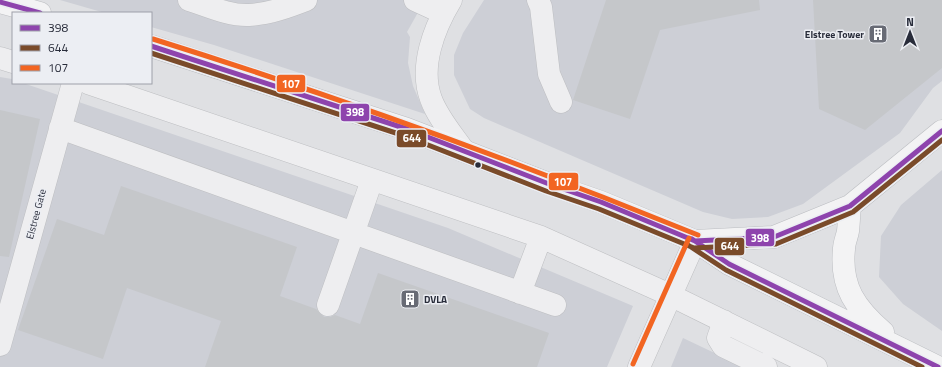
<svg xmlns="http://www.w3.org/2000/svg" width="942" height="367" font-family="'Titillium Web',sans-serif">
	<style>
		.built { fill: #cdcfd6 }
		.building { fill: #c5c7ca }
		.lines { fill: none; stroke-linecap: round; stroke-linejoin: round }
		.minor-casing { stroke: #bdbec1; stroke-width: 23 }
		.major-casing { stroke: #bbbdc1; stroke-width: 23 }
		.minor { stroke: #eeeef0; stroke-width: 22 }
		.major { stroke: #f3f3f4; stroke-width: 22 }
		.bus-1-casing { stroke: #eceef3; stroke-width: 8 }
		.bus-2-casing { stroke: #eceef3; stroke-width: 8 }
		.bus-3-casing { stroke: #eceef3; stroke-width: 8 }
		.bus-1 { stroke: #8e44ad; stroke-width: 5 }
		.bus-2 { stroke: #7a4b2a; stroke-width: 5 }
		.bus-3 { stroke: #f26522; stroke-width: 5 }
		.bus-dot { fill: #282c3a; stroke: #eceef3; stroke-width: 1.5 }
		.labels { text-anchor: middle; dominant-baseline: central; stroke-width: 3; stroke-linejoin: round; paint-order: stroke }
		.poi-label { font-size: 10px; font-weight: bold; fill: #282c3a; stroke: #eceef3; text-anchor: end }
		.street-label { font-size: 10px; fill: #282c3a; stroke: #eceef3 }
		.line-badge { stroke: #eceef3; stroke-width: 1.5 }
		.badge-label { font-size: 11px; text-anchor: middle; font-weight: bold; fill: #fff }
	</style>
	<rect width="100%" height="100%" fill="#dfe0e3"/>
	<!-- built -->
	<path class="built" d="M60,0H425L407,32L410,37L408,63L413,86L425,114L214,45L151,27V13H105Z
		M484,0H942V81L933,88L900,133L803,204L768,217L732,219L703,212L484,118L470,109L454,75V55L463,33Z
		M0,77L12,79L13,83H23L448,228L633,306L607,367H0Z
		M942,170V331L903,304L879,277L881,236L901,205Z
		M683,338L744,367H671Z"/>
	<!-- building -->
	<path class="building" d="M606,0H759L760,10L660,30L630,119L573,100Z
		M813,0H942V68L865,130L819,109Z
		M0,110L40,119L9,257L0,256Z
		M121,186L297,247L280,296L316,309L324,317H330L335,315L360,324L378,273L549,333L537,367H205L221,321L127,288L103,359L18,330L57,219L104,235Z"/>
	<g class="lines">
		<!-- minor casing -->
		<g class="minor-casing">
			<path id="minor" d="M189,0C208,6 229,16 249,15C269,14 288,7 306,0
				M415,0L443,13
				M451,0C434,28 419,67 431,99C438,118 453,135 464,151
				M538,0L541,7L549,74L561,102
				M0,58L13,62
				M88,83L541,237L670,295L816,367
				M60,128L555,305
				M520,293L541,237
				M328,305L372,180
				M724,321L718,338L723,346L766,367
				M0,345L73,83
				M639,367L695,241"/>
		</g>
		<!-- major casing -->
		<g class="major-casing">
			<path id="major" d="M0,2L40,13
				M151,46L407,129L549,184L601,202L695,241L729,264L938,367
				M850,206C849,214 849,223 848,231C847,237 844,243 844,249C840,287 856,309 883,332
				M695,241L774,237L850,206L942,131"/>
		</g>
		<!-- minor -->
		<use href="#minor" class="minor"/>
		<!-- major -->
		<use href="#major" class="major"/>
		<!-- bus-1 casing -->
		<g class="bus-1-casing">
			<path id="bus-1" d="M0,2L40,13
				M151,46L407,129L549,184L601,202L695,241L774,237L850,206L942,131
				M692,239L729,264L938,367"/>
		</g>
		<!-- bus-2 casing -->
		<g class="bus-2-casing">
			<path id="bus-2" d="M151,53L405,136L546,191L599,209L694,248L776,244L853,212L942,140
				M688,245L726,270L922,367"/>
		</g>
		<!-- bus-3 casing -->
		<g class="bus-3-casing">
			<path id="bus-3" d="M153,39C338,97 519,162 698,235
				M633,364L689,238"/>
		</g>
		<!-- bus-1 -->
		<use href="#bus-1" class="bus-1"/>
		<!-- bus-2 -->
		<use href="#bus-2" class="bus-2"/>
		<!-- bus-3 -->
		<use href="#bus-3" class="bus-3"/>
	</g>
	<!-- icons -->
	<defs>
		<g id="building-square" transform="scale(1)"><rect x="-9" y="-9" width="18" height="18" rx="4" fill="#686b75" stroke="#eceef3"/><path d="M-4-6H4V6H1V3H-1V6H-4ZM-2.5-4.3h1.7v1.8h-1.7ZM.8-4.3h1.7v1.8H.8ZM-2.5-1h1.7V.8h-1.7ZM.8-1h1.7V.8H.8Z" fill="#fff"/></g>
	</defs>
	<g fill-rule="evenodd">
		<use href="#building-square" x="878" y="34"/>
		<use href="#building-square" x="410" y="299"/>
	</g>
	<!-- markers -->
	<circle class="bus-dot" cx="478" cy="165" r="3.5"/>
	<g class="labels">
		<!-- poi labels -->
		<g class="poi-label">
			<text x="864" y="34">Elstree Tower</text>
			<text x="424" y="299" text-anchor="start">DVLA</text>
		</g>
		<!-- street labels -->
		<g class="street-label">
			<text transform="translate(36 214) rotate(-75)">Elstree Gate</text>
		</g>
	</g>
	<g class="line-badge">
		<rect x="276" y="74" width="30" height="19" rx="4" fill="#f26522"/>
		<rect x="340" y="103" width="30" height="19" rx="4" fill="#8e44ad"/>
		<rect x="396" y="129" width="31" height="19" rx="4" fill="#7a4b2a"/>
		<rect x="548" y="172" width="31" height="19" rx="4" fill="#f26522"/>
		<rect x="745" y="228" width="30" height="19" rx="4" fill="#8e44ad"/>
		<rect x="714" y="237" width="31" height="19" rx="4" fill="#7a4b2a"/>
	</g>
	<g class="badge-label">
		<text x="291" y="88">107</text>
		<text x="355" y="116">398</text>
		<text x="412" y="142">644</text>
		<text x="563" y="186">107</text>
		<text x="760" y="242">398</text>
		<text x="730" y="250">644</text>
	</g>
	<!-- legend -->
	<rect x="12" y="12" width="140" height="72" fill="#eceef3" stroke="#9ea0a9"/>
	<rect x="20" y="25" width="20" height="6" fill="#8e44ad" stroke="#9ea0a9"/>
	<text x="48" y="32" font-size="12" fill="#282c3a">398</text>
	<rect x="20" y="45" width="20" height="6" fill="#7a4b2a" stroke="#9ea0a9"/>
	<text x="48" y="52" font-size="12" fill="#282c3a">644</text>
	<rect x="20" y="65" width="20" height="6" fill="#f26522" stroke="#9ea0a9"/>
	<text x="48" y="72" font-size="12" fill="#282c3a">107</text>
	<!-- north arrow -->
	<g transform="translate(910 32)" stroke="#eceef3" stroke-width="3" paint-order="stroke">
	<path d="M0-3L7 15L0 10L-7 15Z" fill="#282c3a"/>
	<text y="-6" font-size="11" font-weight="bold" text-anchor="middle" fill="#282c3a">N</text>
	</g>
</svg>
